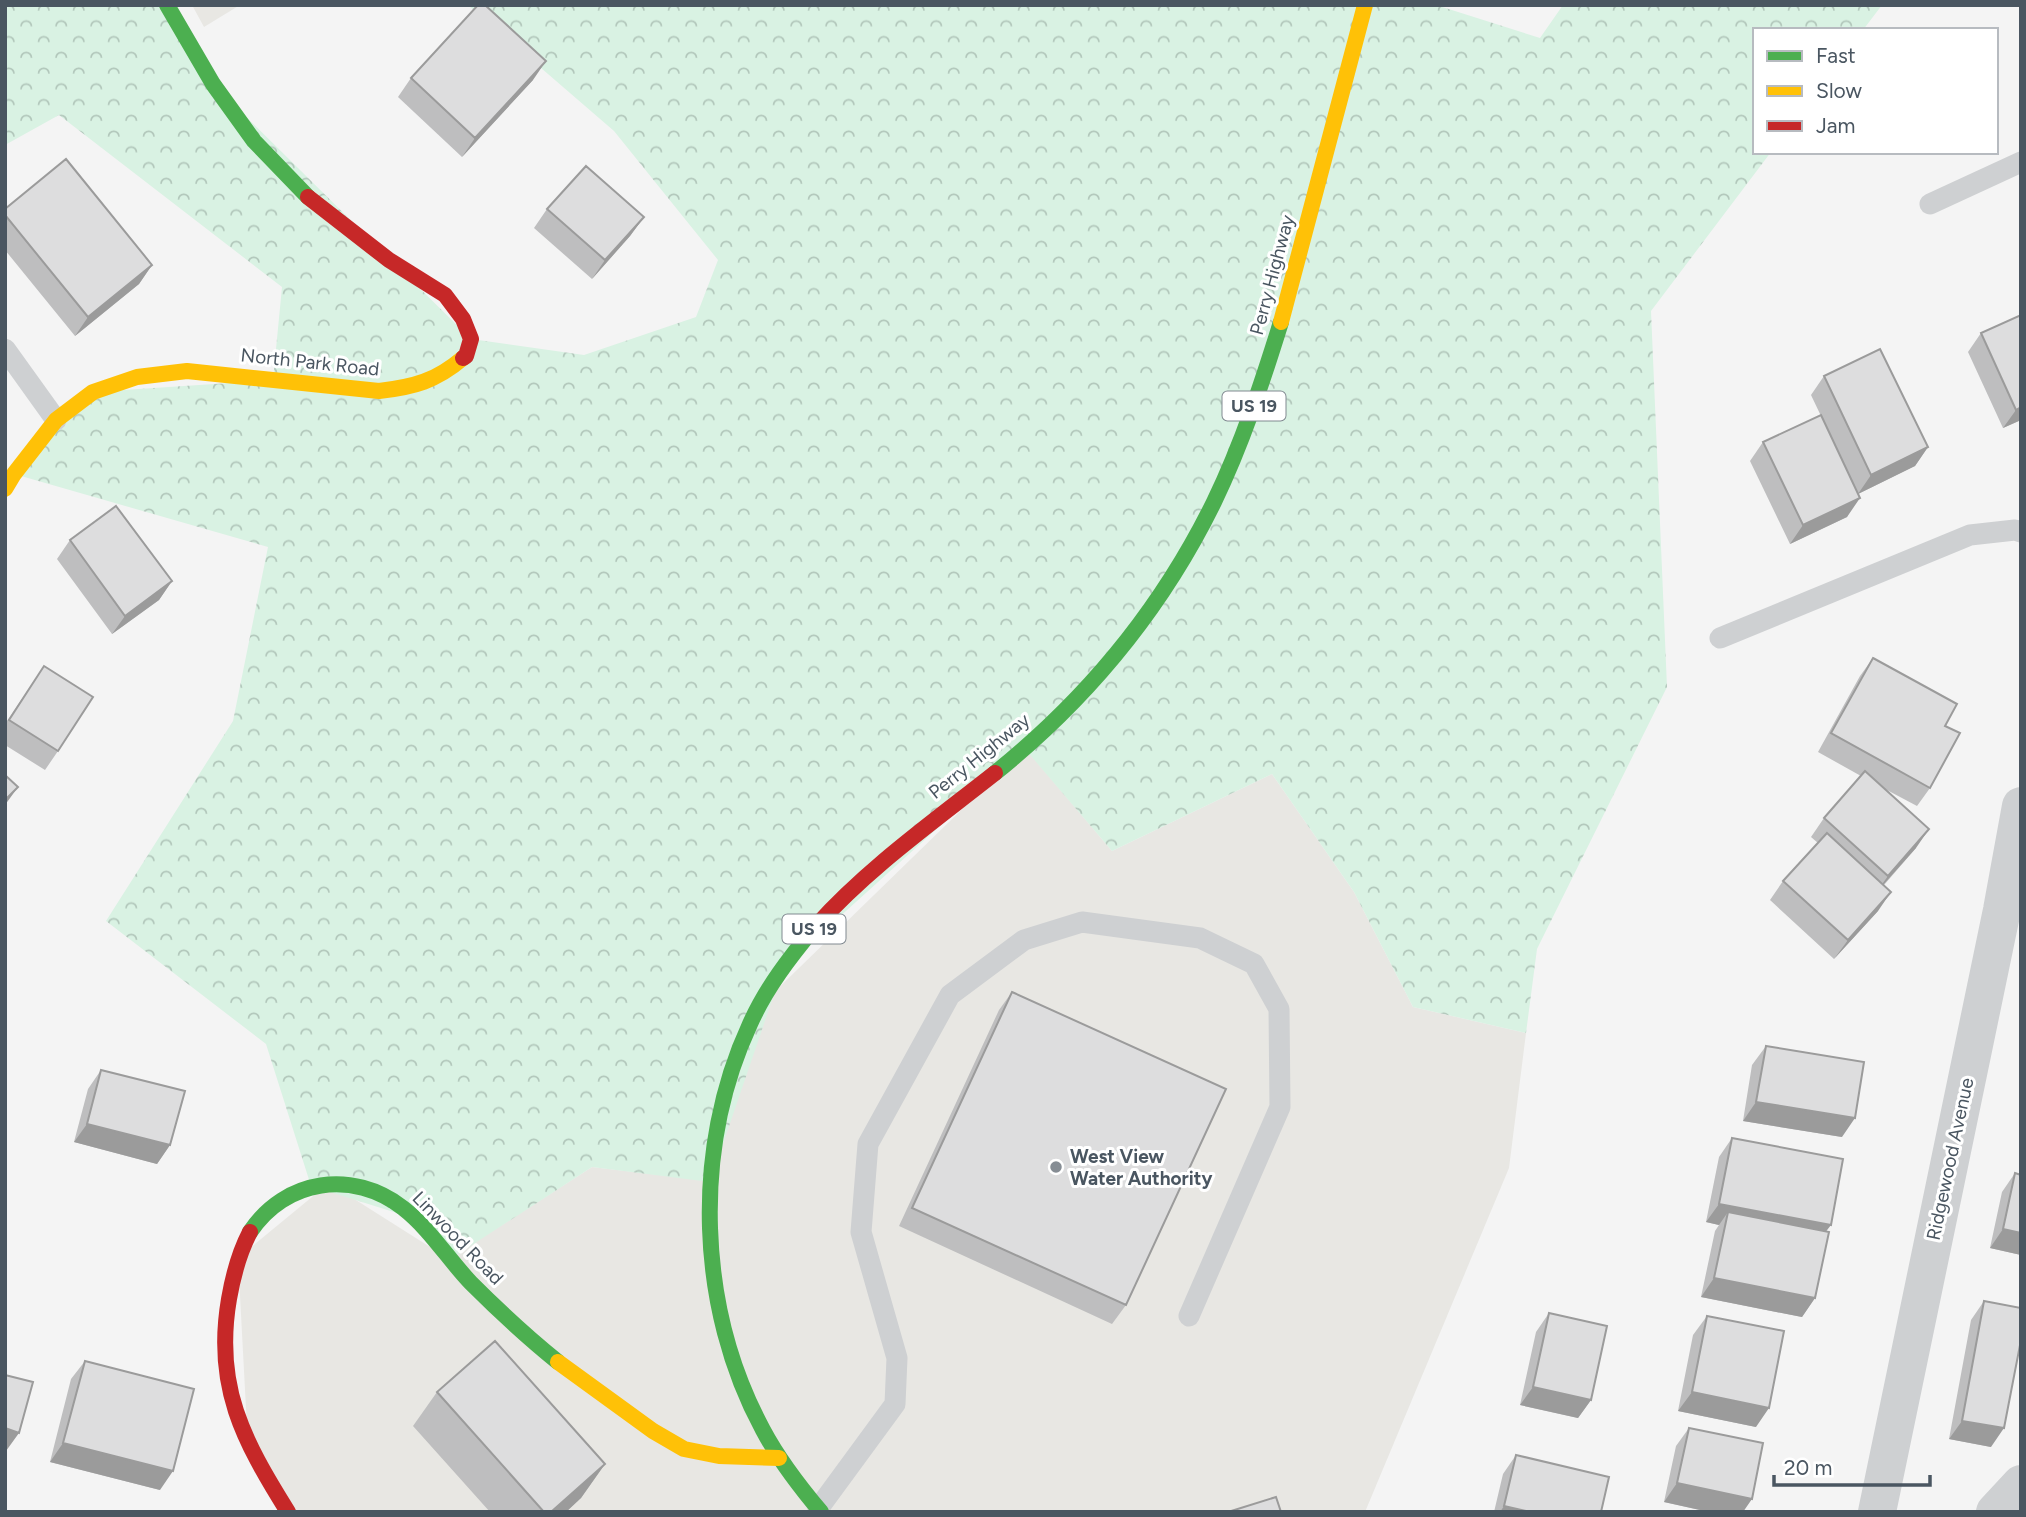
<svg xmlns="http://www.w3.org/2000/svg" width="2026" height="1517" font-family="Figtree,sans-serif">
	<style>
		.commercial { fill: #e8e7e3 }
		.forest { fill: url(#forest-crowns) }
		.lines { fill: none; stroke-linecap: round; stroke-linejoin: round }
		.lane { stroke: #ced0d2; stroke-width: 21 }
		.street { stroke: #ced0d2; stroke-width: 38 }
		.fast { stroke: #4caf50; stroke-width: 16 }
		.slow { stroke: #ffc107; stroke-width: 16 }
		.jam { stroke: #c62828; stroke-width: 16 }
		.wall { fill: #bebebf }
		.shaded-wall { fill: #9b9b9b }
		.building { fill: #ddddde; stroke: #9b9b9b; stroke-width: 2 }
		.poi-dot { fill: #868d94; stroke: #fff; stroke-width: 2.5 }
		.labels { text-anchor: middle; dominant-baseline: central; stroke-width: 6; stroke-linejoin: round; paint-order: stroke }
		.shield { fill: #fff; stroke: #808990; stroke-width: 2 }
		.shield-label { font-size: 18px; font-weight: bold; fill: #4a5661 }
		.street-label { font-size: 19px; fill: #4a5661; stroke: #fff }
		.poi-label { font-size: 19px; font-weight: bold; fill: #4a5661; stroke: #fff; text-anchor: start }
	</style>
	<defs>
		<pattern id="forest-crowns" width="20" height="18" patternUnits="userSpaceOnUse" patternTransform="scale(1.75)"><rect width="20" height="18" fill="#d9f2e3"/><path d="M2 6a3 3 0 1 1 6 0M12 15a3 3 0 1 1 6 0" fill="none" stroke="#b2c7bb"/></pattern>
	</defs>
	<rect width="100%" height="100%" fill="#f4f4f4"/>
	<!-- commercial -->
	<path class="commercial" d="M192,5H240L204,27Z
		M1025,748L1112,851L1272,774L1354,892L1413,1007L1526,1033L1509,1168L1365,1512H288L248,1446L238,1258L329,1183L449,1259L592,1167L710,1181L759,1007Z"/>
	<!-- forest -->
	<path class="forest" d="M5,5H167L213,84L471,339L584,355L696,317L718,260L614,131L468,5H1436L1540,38L1563,5H1882L1863,30H1755V152H1771L1651,311L1667,687L1537,949L1526,1033L1413,1007L1354,892L1272,774L1112,851L1025,749L783,968L710,1182L592,1167L449,1260L416,1219L311,1186L266,1044L106,921L233,721L268,547L14,474L93,392L273,380L282,287L59,115L5,145Z"/>
	<g class="lines">
		<!-- lane -->
		<path class="lane" d="M1930,204L2021,162
			M5,349L56,420
			M1720,638L1970,535L2015,530L2021,532
			M818,1509L895,1404L897,1358L861,1232L868,1144L950,995L1024,940L1082,922L1200,938L1254,964L1279,1009L1280,1107L1189,1316"/>
		<!-- street -->
		<path class="street" d="M1877,1512L2002,910L2021,806
			M1995,1512L2021,1484"/>
		<!-- fast -->
		<path class="fast" d="M167,5L213,84L254,141L308,197
			M995,773C1087,699 1162,608 1214,502C1242,444 1262,383 1281,322
			M815,927C790,957 766,988 750,1024C692,1149 697,1308 763,1430C779,1460 799,1486 821,1512
			M250,1232C285,1179 353,1169 403,1208C430,1229 448,1259 471,1283C499,1311 527,1337 558,1362"/>
		<!-- slow -->
		<path class="slow" d="M1281,322L1365,5
			M5,489L14,474L56,420L93,392L137,377L187,371L379,391C414,387 436,381 463,358
			M558,1362L653,1431L684,1449L719,1456L779,1458"/>
		<!-- jam -->
		<path class="jam" d="M308,197L389,260L445,295L463,319L471,339L466,356L463,358
			M815,927C868,868 933,822 995,773
			M250,1232C239,1253 233,1276 229,1299C214,1386 243,1440 288,1512"/>
	</g>
	<!-- wall -->
	<path class="wall" d="M411,78L533,80L462,157L398,97Z
		M5,209L152,265L139,284L75,336L5,250Z
		M547,209L644,217L630,236L592,279L534,228Z
		M2021,315V420L2003,428L1968,352L1981,333Z
		M1824,376L1928,447L1915,466L1858,494L1847,517L1790,544L1750,461L1763,442L1821,416L1811,395Z
		M70,540L172,581L159,600L112,634L57,559Z
		M1873,658L1945,726L1930,788L1917,806L1885,789L1916,848L1884,885L1878,911L1834,959L1770,900L1783,881L1818,843L1811,837L1824,818L1861,776L1818,752L1860,676Z
		M44,666L58,751L45,770L5,745V724Z
		M1012,992L1126,1305L1112,1324L899,1226L999,1010Z
		M1766,1046L1842,1137L1743,1121L1752,1065Z
		M101,1070L170,1145L157,1164L74,1142L88,1089Z
		M1732,1138L1826,1232L1815,1298L1802,1317L1701,1297L1715,1231L1719,1225L1706,1222L1719,1157Z
		M2015,1173L2021,1175V1255L1990,1248L2002,1192Z
		M1984,1301L1991,1447L1949,1439L1971,1320Z
		M1549,1313L1591,1400L1578,1418L1520,1405L1536,1332Z
		M1707,1316L1756,1427L1678,1411L1693,1335Z
		M85,1361L160,1490L50,1462L71,1379Z
		M437,1392L605,1464L581,1498L566,1512H490L413,1426Z
		M1689,1428L1743,1512H1709L1664,1502L1676,1446Z
		M1516,1455L1601,1512H1494L1503,1474Z"/>
	<!-- shaded-wall -->
	<path class="shaded-wall" d="M546,61L533,80L462,157L475,138Z
		M644,217L630,236L592,279L605,260Z
		M152,265L139,284L75,336L88,317Z
		M2021,407V420L2003,428L2016,410Z
		M1928,447L1915,466L1858,494L1871,475Z
		M1860,498L1847,517L1790,544L1803,525Z
		M172,581L159,600L112,634L125,616Z
		M18,787L5,805V800Z
		M1929,829L1916,848L1875,894L1888,876Z
		M1891,892L1878,911L1834,959L1848,940Z
		M1756,1102L1855,1118L1842,1137L1743,1121Z
		M87,1124L170,1145L157,1164L74,1142Z
		M1719,1204L1831,1225L1817,1243L1728,1212L1719,1225L1706,1222Z
		M2003,1229L2021,1233V1255L1990,1248Z
		M1714,1278L1815,1298L1802,1317L1701,1297Z
		M1533,1387L1591,1400L1578,1418L1520,1405Z
		M1692,1392L1769,1408L1756,1427L1678,1411Z
		M1962,1421L2004,1428L1991,1447L1949,1439Z
		M5,1428L19,1433L6,1451H5Z
		M63,1443L173,1471L160,1490L50,1462Z
		M605,1464L581,1498L566,1512H551Z
		M1677,1483L1752,1499L1743,1512H1709L1664,1502Z
		M1504,1506L1530,1512H1500Z"/>
	<!-- building -->
	<path class="building" d="M478,5H485L546,61L475,138L411,78Z
		M66,159L152,265L88,317L5,215V209Z
		M586,166L644,217L605,260L547,209Z
		M2021,315V407L2016,410L1981,333Z
		M1880,349L1928,447L1871,475L1824,376Z
		M1821,415L1860,498L1803,525L1763,442Z
		M116,506L172,581L125,616L70,540Z
		M1873,658L1957,704L1945,726L1960,733L1930,788L1831,733Z
		M44,666L93,697L58,751L9,720Z
		M1865,771L1929,829L1888,876L1824,818Z
		M5,775L18,787L5,800Z
		M1827,833L1891,892L1848,940L1783,881Z
		M1012,992L1226,1089L1126,1305L912,1208Z
		M1766,1046L1864,1062L1855,1118L1756,1102Z
		M101,1070L185,1091L170,1145L87,1124Z
		M1732,1138L1843,1159L1831,1225L1719,1204Z
		M2015,1173L2021,1175V1233L2003,1229Z
		M1728,1212L1829,1232L1815,1298L1714,1278Z
		M1984,1301L2021,1308V1340L2004,1428L1962,1421Z
		M1549,1313L1607,1326L1591,1400L1533,1387Z
		M1707,1316L1784,1331L1769,1408L1692,1392Z
		M495,1341L605,1464L551,1512H544L437,1392Z
		M85,1361L194,1389L173,1471L63,1443Z
		M5,1375L33,1382L19,1433L5,1428Z
		M1689,1428L1763,1443L1752,1499L1677,1483Z
		M1516,1455L1609,1477L1601,1512H1530L1504,1506Z
		M1276,1497L1281,1512H1228Z"/>
	<!-- markers -->
	<circle class="poi-dot" cx="1056" cy="1167" r="7"/>
	<g class="labels">
		<!-- shield labels -->
		<g class="shield">
			<rect x="1222.5" y="391.5" width="63" height="29" rx="5"/>
			<rect x="782.5" y="914.5" width="63" height="29" rx="5"/>
		</g>
		<g class="shield-label">
			<text x="1254" y="406">US 19</text>
			<text x="814" y="929">US 19</text>
		</g>
		<!-- street labels -->
		<g class="street-label">
			<text transform="translate(1272 275) rotate(-75)">Perry Highway</text>
			<text transform="translate(310 362) rotate(6)">North Park Road</text>
			<text transform="translate(979 756) rotate(-39)">Perry Highway</text>
			<text transform="translate(1950 1159) rotate(-78)">Ridgewood Avenue</text>
			<text transform="translate(458 1238) rotate(46)">Linwood Road</text>
		</g>
		<!-- poi labels -->
		<g class="poi-label">
			<text x="1070" y="1156">West View<tspan x="1070" dy="22">Water Authority</tspan></text>
		</g>
	</g>
	<!-- border -->
	<rect width="2026" height="1517" fill="none" stroke="#4a5661" stroke-width="14"/>
	<!-- legend -->
	<rect x="1753" y="28" width="245" height="126" fill="#ffffff" stroke="#b7bbc0" stroke-width="2"/>
	<rect x="1767" y="51" width="35" height="10" fill="#4caf50" stroke="#b7bbc0" stroke-width="2"/>
	<text x="1816" y="63" font-size="21" fill="#4a5661">Fast</text>
	<rect x="1767" y="86" width="35" height="10" fill="#ffc107" stroke="#b7bbc0" stroke-width="2"/>
	<text x="1816" y="98" font-size="21" fill="#4a5661">Slow</text>
	<rect x="1767" y="121" width="35" height="10" fill="#c62828" stroke="#b7bbc0" stroke-width="2"/>
	<text x="1816" y="133" font-size="21" fill="#4a5661">Jam</text>
	<!-- scale -->
	<path d="M1774 1475v10h156v-10" fill="none" stroke="#4a5661" stroke-width="3.5"/>
	<text x="1784" y="1475" font-size="21" fill="#4a5661" stroke="#ffffff" stroke-width="5" paint-order="stroke">20 m</text>
</svg>
